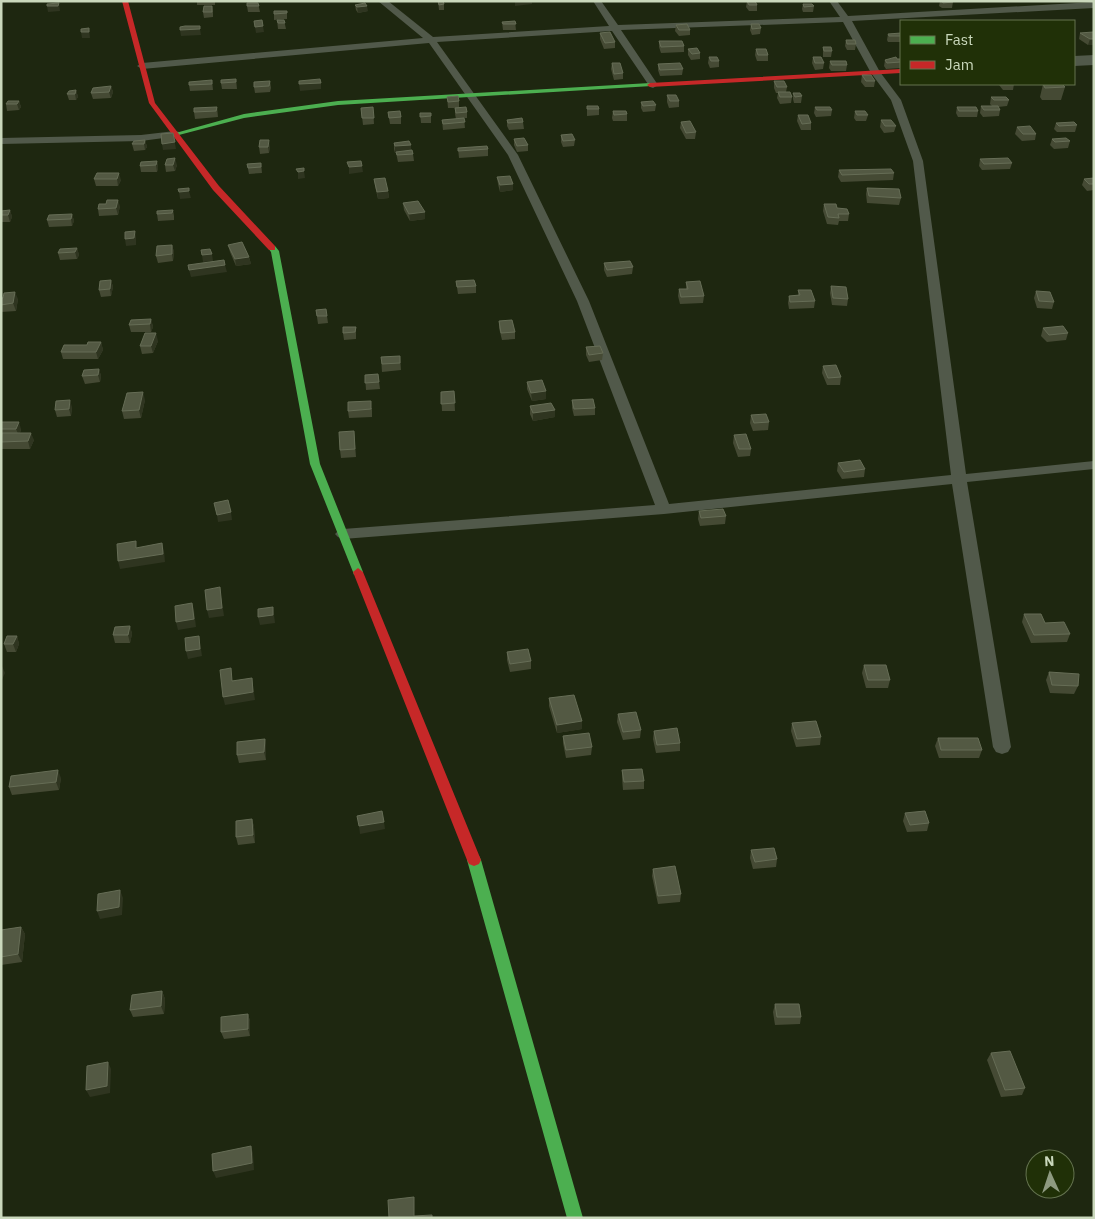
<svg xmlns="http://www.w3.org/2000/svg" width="1095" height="1219" font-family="'IBM Plex Sans',sans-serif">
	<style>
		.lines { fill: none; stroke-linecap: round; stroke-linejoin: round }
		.lane { fill: #51594a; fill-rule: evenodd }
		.street { fill: #51594a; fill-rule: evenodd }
		.fast { fill: #4caf50; fill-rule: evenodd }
		.jam { fill: #c62828; fill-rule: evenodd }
		.wall { fill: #454a34 }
		.shaded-wall { fill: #2f3520 }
		.building { fill: #535943; stroke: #666d56 }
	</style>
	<rect width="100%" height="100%" fill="#1e2710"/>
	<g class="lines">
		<!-- lane -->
		<path class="lane" d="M378,1H388L433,37L609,26L593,1H601L618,25L840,17L829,1H837L848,16L1094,2V8L852,21L880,72L901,100L923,161L966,474L1094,461V469L967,482L1011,747L1008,752L1002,754L996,752L993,747L952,484L664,514L343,539L338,537L335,534L338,531L343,529L655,505L577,301L508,155L429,43L142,69L137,66L142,63L423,38ZM843,22L871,73L891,100L913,161L951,475L669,504L589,301L518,155L437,42L612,31L650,87L653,88L658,85L621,30Z
			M175,131L179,132V136L141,141L1,144V138L141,135Z"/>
		<!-- street -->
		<path class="street" d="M1094,55V65L1074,66V56Z"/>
		<!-- fast -->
		<path class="fast" d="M650,83L653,85L652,86L338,105L244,118L175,136L172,134L244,114L338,101Z
			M269,246H275L279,251L320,464L363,572L362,575H354L353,572L310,464L271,252L268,248Z
			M474,854L479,856L481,860L583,1218H567L467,860L469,856Z"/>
		<!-- jam -->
		<path class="jam" d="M122,1H128L155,103L219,186L275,246V250H269L213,190L149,103Z
			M901,69V73L650,87L647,85L650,83Z
			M358,568L363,572L481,860L479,864L474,866L469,864L467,860L353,572Z"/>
	</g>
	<!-- wall -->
	<path class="wall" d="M197,1H215V5H197Z
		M438,1L444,4V10H439Z
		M747,1L757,5V11H749L746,7Z
		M940,1H952L953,2L952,8H942L939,6Z
		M258,3L260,12H248L247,6Z
		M803,4L814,6L813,12H803L802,9Z
		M355,5L368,11L358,13L356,10Z
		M212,6L213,12V17L204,18L203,12Z
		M274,11H287V19L274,20Z
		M277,20H284L286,29H278Z
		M515,21L516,30H503L502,22Z
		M751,24L761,28L760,34L752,35L750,30Z
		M676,25L690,30V35L679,36L675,31Z
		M1094,32V45H1088L1079,39L1080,33Z
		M600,33L615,42V48L604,49L600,39Z
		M901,33V42H888L887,40L888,34Z
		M846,40L856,44L855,50H847L845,46Z
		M659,41L684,46V52L661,53L659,47Z
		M823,47L832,51L831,57H823Z
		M688,49L700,53V59L691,60L688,55Z
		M756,49L768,55V61H757L755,55Z
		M709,57L719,61V67L710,68L708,63Z
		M813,57L824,63L823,69L815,70L812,63Z
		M897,59H901V68L886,69L884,66L885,60Z
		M830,61L847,65L846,71H831L829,68Z
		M612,63L623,73V79L614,80L611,69Z
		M658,64L683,69L682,75L660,76L658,70Z
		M862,75L875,81L874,87H865L861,82Z
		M236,79L237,89H222L221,83Z
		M212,80L213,90L190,91L189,85Z
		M270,81L271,88L270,92L255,93L254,87Z
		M774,81L787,87L786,92L792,97L791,103L780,104L777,98L778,93H776L774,88Z
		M1000,84H1014L1013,90H1003L999,85Z
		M1043,84L1065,87L1061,100H1042L1040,97Z
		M111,86L113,92L111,98L93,99L91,93Z
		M76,90L78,97L76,100H69L67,94Z
		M793,93L802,96L801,103H794L793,99Z
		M667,95L679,101V107L669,108L667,102Z
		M447,97L459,101V108H448Z
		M991,97L1009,100L1007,106L998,107L1000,110L999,116L983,117L980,113L981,106H992L990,104Z
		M19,101L21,107L19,110L7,111L6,104Z
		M641,102L656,105L655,111L643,112L641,108Z
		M587,106L599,109V115L587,116Z
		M217,107L218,117L195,119L194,112Z
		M373,107L374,124L363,125L361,108Z
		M815,107L832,110L831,116L816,117L814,113Z
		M957,107L978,111L977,117H958L956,113Z
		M455,108L467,112V118H464L465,128L443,130L442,120L456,119L455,114Z
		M613,111L627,114V121H613L612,118Z
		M855,111L868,115L866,121H856L854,118Z
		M388,112L401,117V124H390Z
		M420,113H431V123H421Z
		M798,115L811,123V130H801L797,121Z
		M507,120L523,122L524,129L509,130L507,126Z
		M881,120L896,126L894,132L884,133L880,127Z
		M681,122L696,132L695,139H686L680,128Z
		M1056,123L1077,125L1075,132H1057L1054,129Z
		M1017,127L1036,134L1035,140L1022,141L1015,134Z
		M561,135L575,140L574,146L563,147L561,142Z
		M514,139L528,145V151L517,152L514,145Z
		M1052,139L1070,141L1068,148L1054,149L1050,145Z
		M145,140L147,147L145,150L134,151L132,144Z
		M394,143L411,145V151L413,154L414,161L398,162L396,153H395L394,149Z
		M270,146L269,153L260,154L259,147Z
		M458,148L488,149V156L459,158Z
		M980,159L1012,163L1010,169L982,170L979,166Z
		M157,161L158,168L157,172H141L140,166Z
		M261,163L262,173L249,174L247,164Z
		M165,165H177L175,171L166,172Z
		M839,170L894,173L893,180L841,182L838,177Z
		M97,173L121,180L118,186H96L94,179Z
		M497,177L513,190L500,192L498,184Z
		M1094,178V190L1087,191L1082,185L1084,179Z
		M374,179L388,191L389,198L378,199L375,186Z
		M867,188L901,198L899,205L867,203L866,194Z
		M403,203L425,219L410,221L404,210Z
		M824,204L837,208L849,214L848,221H839L838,225L827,224L823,211Z
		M120,206L118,215L99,216L98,209Z
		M10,210L12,217L10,222H1V211Z
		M173,210L174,216V220L158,221L157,214Z
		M72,214L74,221L72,226L49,227L47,220Z
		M172,245L174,252L173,261L158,263L156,256Z
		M228,245L249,257L251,264L236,266L230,252Z
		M77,248L79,255L77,259L60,260L58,253Z
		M604,263L633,267L632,274L607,277L604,270Z
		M111,280L113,287L111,296L101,297L99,290Z
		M456,281L476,286V293L458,294Z
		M686,282L704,296L703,303L680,304L678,296L679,289H686Z
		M831,286L848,299L847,306L832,305L830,293Z
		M798,290L815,301L814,308L789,309L788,303L789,296L798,295Z
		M1036,291L1054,302L1052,309L1037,308L1034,298Z
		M1,298L18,299L16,311L1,312Z
		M326,309L328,323L318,324L316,310Z
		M151,319L153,327L151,332H131L129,325Z
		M499,321L515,332V339L502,340L499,328Z
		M356,327V339L344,340L343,333Z
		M1043,328L1068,333L1066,340L1047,342L1041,336Z
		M158,341L153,353L142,354L140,346Z
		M101,342L103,350L98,359H63L61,352Z
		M586,347L603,353L602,360L589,362L586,355Z
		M400,356L401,370L382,372L381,357Z
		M823,366L841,377L840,385H827L822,373Z
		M99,369L101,376L100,382L85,384L82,376Z
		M378,374L380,389L366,390L365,375Z
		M527,382L546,399L532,401L527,389Z
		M454,391L455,411H442L441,392Z
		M145,400L141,418L124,419L122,411Z
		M572,400L595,408V415L574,416L572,408Z
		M530,406L555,410V417L533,421L530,414Z
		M72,407L71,416L57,417L55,410Z
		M372,408V417L349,418L348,411Z
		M751,415L769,422L768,430L753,431L750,423Z
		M1,422L21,429L20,433L34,440L30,449H1Z
		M354,431L356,457L341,458L340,450Z
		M734,435L751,449L750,456L738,457L733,443Z
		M838,463L865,469L864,477L842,479L837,471Z
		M699,511L726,516L725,524L700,526L698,519Z
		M1024,614L1070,634L1067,642L1031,643L1022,622Z
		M130,626L132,634L130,643H115L113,635Z
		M17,636L19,644L16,652H7L4,644Z
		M507,652L531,661V669L510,672L507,660Z
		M864,665L890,680L888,688H866L862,673Z
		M1049,672L1078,686L1074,694L1050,693L1046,680Z
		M549,698L582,729L557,733L549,706Z
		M618,714L641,730L640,738L623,740L617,722Z
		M792,723L821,737L820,745L796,747L791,731Z
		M654,731L680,743V751L656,753L653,739Z
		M563,736L592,747L591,755L566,758L563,743Z
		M938,738L982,750L979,758H939L935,746Z
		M265,739L266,747V760L239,763L237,755Z
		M622,770L644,781V789L623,790L622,778Z
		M61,778L59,790L12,795L9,787Z
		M905,813L929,823L927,831L907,832L903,821Z
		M252,819L254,827L255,843L238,845L236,837Z
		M751,850L777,859L776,867L753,869L750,858Z
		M653,869L681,894L680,902L658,904L652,876Z
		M21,927L25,934L22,962L1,965V930Z
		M162,991L165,999L164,1014L133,1017L130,1010Z
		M775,1004L801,1017L800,1024L775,1025L773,1012Z
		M248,1014L250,1021V1036L224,1039L221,1032Z
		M991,1053L1025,1088L1022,1095L1001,1097L987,1060Z"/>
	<!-- shaded-wall -->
	<path class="shaded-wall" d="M515,1H532V4L515,6Z
		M59,3L60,11L48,12L47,6Z
		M367,6L368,11L358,13L357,7Z
		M263,26L264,32L256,33L255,27Z
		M89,28L90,38H82L81,32Z
		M200,29L201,35L181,36L180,30Z
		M1090,39H1094V45H1088Z
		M321,83V89L300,91L299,84Z
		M111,86L113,92L111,98L109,92Z
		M76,90L78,97L76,100L75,94Z
		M19,101L21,107L19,110L17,104Z
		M173,133L176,149L163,150L162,144Z
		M145,140L147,147L145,150L144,144Z
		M269,140L270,146L269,153L268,147Z
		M411,145V151L395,153V146Z
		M175,158L177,165L175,171L173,165Z
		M157,161L158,168L157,172L156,165Z
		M362,166L363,172L349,174V167Z
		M304,171L305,178L298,179V172Z
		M119,173L121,180L118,186L117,179Z
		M513,184V190L500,192V185Z
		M189,191L191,198L180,199L179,192Z
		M388,191L389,198L378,199L377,192Z
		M118,200L120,206L118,215L116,208Z
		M10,210L12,217L10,222L8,215Z
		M425,212V219L410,221L409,214Z
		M72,214L74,221L72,226L71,219Z
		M135,231L136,237V245L126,246L125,239Z
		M172,245L174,252L173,261L172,254Z
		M77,248L79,255L77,259L75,252Z
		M212,254L213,261L203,262L202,255Z
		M249,257L251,264L236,266L235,259Z
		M225,265L227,272L191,277L189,270Z
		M111,280L113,287L111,296L110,289Z
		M15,292L18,299L16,311L13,303Z
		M151,319L153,327L151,332L150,324Z
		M156,333L158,341L153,353L151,346Z
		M101,342L103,350L98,359L96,352Z
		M99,369L101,376L100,382L98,375Z
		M546,391V399L532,401L531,393Z
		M143,392L145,400L141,418L139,410Z
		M70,400L72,407L71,416L69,409Z
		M555,410V417L533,421V413Z
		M19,422L21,429L19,436L16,429Z
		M31,433L34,440L30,449L28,441Z
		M231,512L232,520L218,522L217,515Z
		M162,543L164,551L165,562L120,569L118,561Z
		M220,587L221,595L224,616L209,618L207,610Z
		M192,603L194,610L196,627L178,630L176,622Z
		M273,607L275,623L260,625L258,617Z
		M130,626L132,634L130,643L128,635Z
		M17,636L19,644L16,652L13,644Z
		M199,636L202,656L188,659L186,651Z
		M1,666H2L5,673L1,682Z
		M252,678L255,700L225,705L223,697Z
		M582,721V729L557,733V725Z
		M265,739L266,747V760L264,752Z
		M58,770L61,778L59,790L56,782Z
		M252,819L254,827L255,843L253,835Z
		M384,822L385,829L360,834L359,826Z
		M120,890L123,898L122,915L100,919L97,911Z
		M21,927L25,934L22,962L18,954Z
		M162,991L165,999L164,1014L161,1006Z
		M248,1014L250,1021V1036L248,1029Z
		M108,1062L111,1069L110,1093L90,1097L86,1090Z
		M251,1146L253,1153L254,1170L216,1178L213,1171Z"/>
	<!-- building -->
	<path class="building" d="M438,1H443L444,4L439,5Z
		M747,1H755L757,5H749Z
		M942,1H952L953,2L943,3Z
		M59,3L58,6H47V4Z
		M247,3H258L259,6H247Z
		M365,3L367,6L357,7L355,5Z
		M803,4H812L814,6L804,7Z
		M204,6H212V12H203Z
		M274,11H287V13L274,14Z
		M262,20L263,26L255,27L254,21Z
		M277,20H284L285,23H278Z
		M515,21L516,24H503L502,22Z
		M687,24L690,30H679L676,25Z
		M751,24H759L761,28L752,29Z
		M185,26H200V29L180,30V27Z
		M89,28V32H81V29Z
		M610,32L615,42L605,43L600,33Z
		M1093,32H1094V39H1090L1080,33Z
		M901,33V36H889L888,34Z
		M846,40H855L856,44H847Z
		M659,41H682L684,46L661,47Z
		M823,47H831L832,51H824Z
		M697,48L700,53L692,54L688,49Z
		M756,49H766L768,55H758Z
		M709,57H717L719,61H711Z
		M813,57H821L824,63H815Z
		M896,57L897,59H901V62L887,63L885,60Z
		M830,61H846L847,65H832Z
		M612,63H620L623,73L614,74Z
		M680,63L683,69L660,70L658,64Z
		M862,75H871L875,81H866Z
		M236,79V82L221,83V80Z
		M320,79L321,83L299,84V81Z
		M212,80V84L189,85V82Z
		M270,81L269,86L254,87V82Z
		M774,81H784L787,87H777Z
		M1043,84H1062L1065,87L1045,88Z
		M111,86L109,92L91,93L93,88Z
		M76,90L75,94H67L69,91Z
		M778,92H790L792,97H780Z
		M793,93H800L802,96L795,97Z
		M667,95H676L679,101H670Z
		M458,96L459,101L448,102L447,97Z
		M991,97H1006L1009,100H994Z
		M8,101H19L17,104H6Z
		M653,101L656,105L643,106L641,102Z
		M587,106H598L599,109H587Z
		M981,106H998L1000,110H984Z
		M217,107L216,111L194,112V108Z
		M373,107L374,118H362L361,108Z
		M466,107L467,112L456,113L455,108Z
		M815,107H830L832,110H817Z
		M957,107H976L978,111H959Z
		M400,111L401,117L389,118L388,112Z
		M613,111H626L627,114L614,115Z
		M855,111H865L868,115H857Z
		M420,113H431V116L420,117Z
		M798,115H808L811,123L802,124Z
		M464,118L465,122L443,124L442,120Z
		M522,118L523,122L508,123L507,120Z
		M881,120H891L896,126H885Z
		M690,121L696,132L686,133L681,122Z
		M1074,122L1077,125L1059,126L1056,123Z
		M1030,126L1036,134H1023L1017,127Z
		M173,133L175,142L162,144L161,134Z
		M572,134L575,140L563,141L561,135Z
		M524,138L528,145L517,146L514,139Z
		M1066,138L1070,141L1055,142L1052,139Z
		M145,140L144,144H132L134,141Z
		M260,140H269L268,147H259Z
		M409,141L411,145L395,146L394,143Z
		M487,146L488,149L458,151V148Z
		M412,150L413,154L397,155L396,152Z
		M175,158L173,165H165L167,159Z
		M1008,158L1012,163L984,164L980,159Z
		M157,161L156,165L140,166L141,162Z
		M361,161L362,166L349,167L347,162Z
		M261,163V167L248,168L247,164Z
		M304,168V171L298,172L296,169Z
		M891,169L894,173L842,175L839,170Z
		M97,173H119L117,179H94Z
		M510,176L513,184L500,185L497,177Z
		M385,178L388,191L377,192L374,179Z
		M1094,178V184H1089L1084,179Z
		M189,188V191L179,192L178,189Z
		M867,188L899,189L901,198L869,196Z
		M107,200H118L116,208L98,209L99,204H106Z
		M418,201L425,212L409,214L403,203Z
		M824,204H836L837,208L847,209L849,214H838L839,218L828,217Z
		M10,210L8,215H1V211Z
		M173,210L172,213L157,214V211Z
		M72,214L71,219L47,220L49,215Z
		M135,231L134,238L125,239V232Z
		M242,242L249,257L235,259L228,245Z
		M172,245V254L156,256L157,246Z
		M77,248L75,252L58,253L60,249Z
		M210,249L212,254L202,255L201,250Z
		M224,260L225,265L189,270L188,265Z
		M630,261L633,267L607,270L604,263Z
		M111,280L110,289L99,290L100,281Z
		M474,280L476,286L457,287L456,281Z
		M700,281L704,296L681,297L679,289H688L686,282Z
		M831,286L846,287L848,299L833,298Z
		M798,290H811L815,301L790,302L789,296L800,295Z
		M1036,291L1050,292L1054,302L1039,301Z
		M15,292L13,303L1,305V298H3L4,293Z
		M326,309L327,316H317L316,310Z
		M151,319L150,324L129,325L131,320Z
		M512,320L515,332L501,333L499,321Z
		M1063,326L1068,333L1049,335L1043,328Z
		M343,327H356L355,332L343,333Z
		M145,333H156L151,346H140Z
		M88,342H101L96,352H61L64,345H87Z
		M600,346L603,353L589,355L586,347Z
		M400,356V363L382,364L381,357Z
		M836,365L841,377L828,378L823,366Z
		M99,369L98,375L82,376L84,370Z
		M378,374L379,382L365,383V375Z
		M542,380L546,391L531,393L527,382Z
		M454,391L455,403L441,404V392Z
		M143,392L139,410L122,411L127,393Z
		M593,399L595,408L574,409L572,400Z
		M70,400L69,409L55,410L56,401Z
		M371,401V409L348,411V402Z
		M551,403L555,410L533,413L530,406Z
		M766,414L769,422L754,423L751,415Z
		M1,422H19L16,429H1Z
		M354,431L355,449L340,450L339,432Z
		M2,433H31L28,441L1,442Z
		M746,434L751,449H739L734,435Z
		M860,460L865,469L844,472L838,463Z
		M228,500L231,512L217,515L214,503Z
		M723,509L726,516L701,518L699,511Z
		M136,541V548L162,543L163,554L118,561L117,544Z
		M220,587L222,608L207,610L205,590Z
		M192,603L194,619L176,622L175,606Z
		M273,607V615L258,617V609Z
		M1024,614H1041L1045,623L1064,622L1070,634L1034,635Z
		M130,626L128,635H113L115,627Z
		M7,636H17L13,644H4Z
		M199,636L200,649L186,651L185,638Z
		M528,649L531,661L510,664L507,652Z
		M864,665H886L890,680H868Z
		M231,668L232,681L252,678L253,692L223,697L220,670Z
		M1049,672L1079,674L1078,686L1052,685Z
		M574,695L582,721L557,725L549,698Z
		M636,712L641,730L623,732L618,714Z
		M816,721L821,737L797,739L792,723Z
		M677,728L680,743L657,745L654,731Z
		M589,733L592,747L566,750L563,736Z
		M938,738H978L982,750H941Z
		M265,739L264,752L237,755V742Z
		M642,769L644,781L624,782L622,770Z
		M58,770L56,782L9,787L11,776Z
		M382,811L384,822L359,826L357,816Z
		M925,811L929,823L910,825L905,813Z
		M252,819L253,835L236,837V821Z
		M774,848L777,859L755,862L751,850Z
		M675,866L681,894L658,896L653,869Z
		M120,890L119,907L97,911L98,894Z
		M21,927L18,954L1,957V930Z
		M162,991L161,1006L130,1010L132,995Z
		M775,1004H799L801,1017H777Z
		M248,1014V1029L221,1032V1017Z
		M1010,1051L1025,1088L1005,1090L991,1053Z
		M108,1062L107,1086L86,1090L87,1066Z
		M251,1146L252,1163L213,1171L212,1154Z
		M414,1197V1216L432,1215V1218H389L388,1200Z"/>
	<!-- border -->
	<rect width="1095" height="1219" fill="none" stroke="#cad8bc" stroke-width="5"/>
	<!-- legend -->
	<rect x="900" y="20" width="175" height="65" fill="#203007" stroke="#64734f"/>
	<rect x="910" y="36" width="25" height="8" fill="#4caf50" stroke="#64734f"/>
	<text x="945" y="45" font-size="15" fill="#cad8bc">Fast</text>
	<rect x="910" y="61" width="25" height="8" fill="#c62828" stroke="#64734f"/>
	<text x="945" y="70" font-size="15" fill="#cad8bc">Jam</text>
	<!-- north arrow -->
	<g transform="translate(1050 1174) rotate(357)"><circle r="24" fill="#203007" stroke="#64734f"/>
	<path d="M0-4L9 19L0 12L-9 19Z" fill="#8e9a80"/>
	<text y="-8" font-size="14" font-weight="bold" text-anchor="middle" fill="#cad8bc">N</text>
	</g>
</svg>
